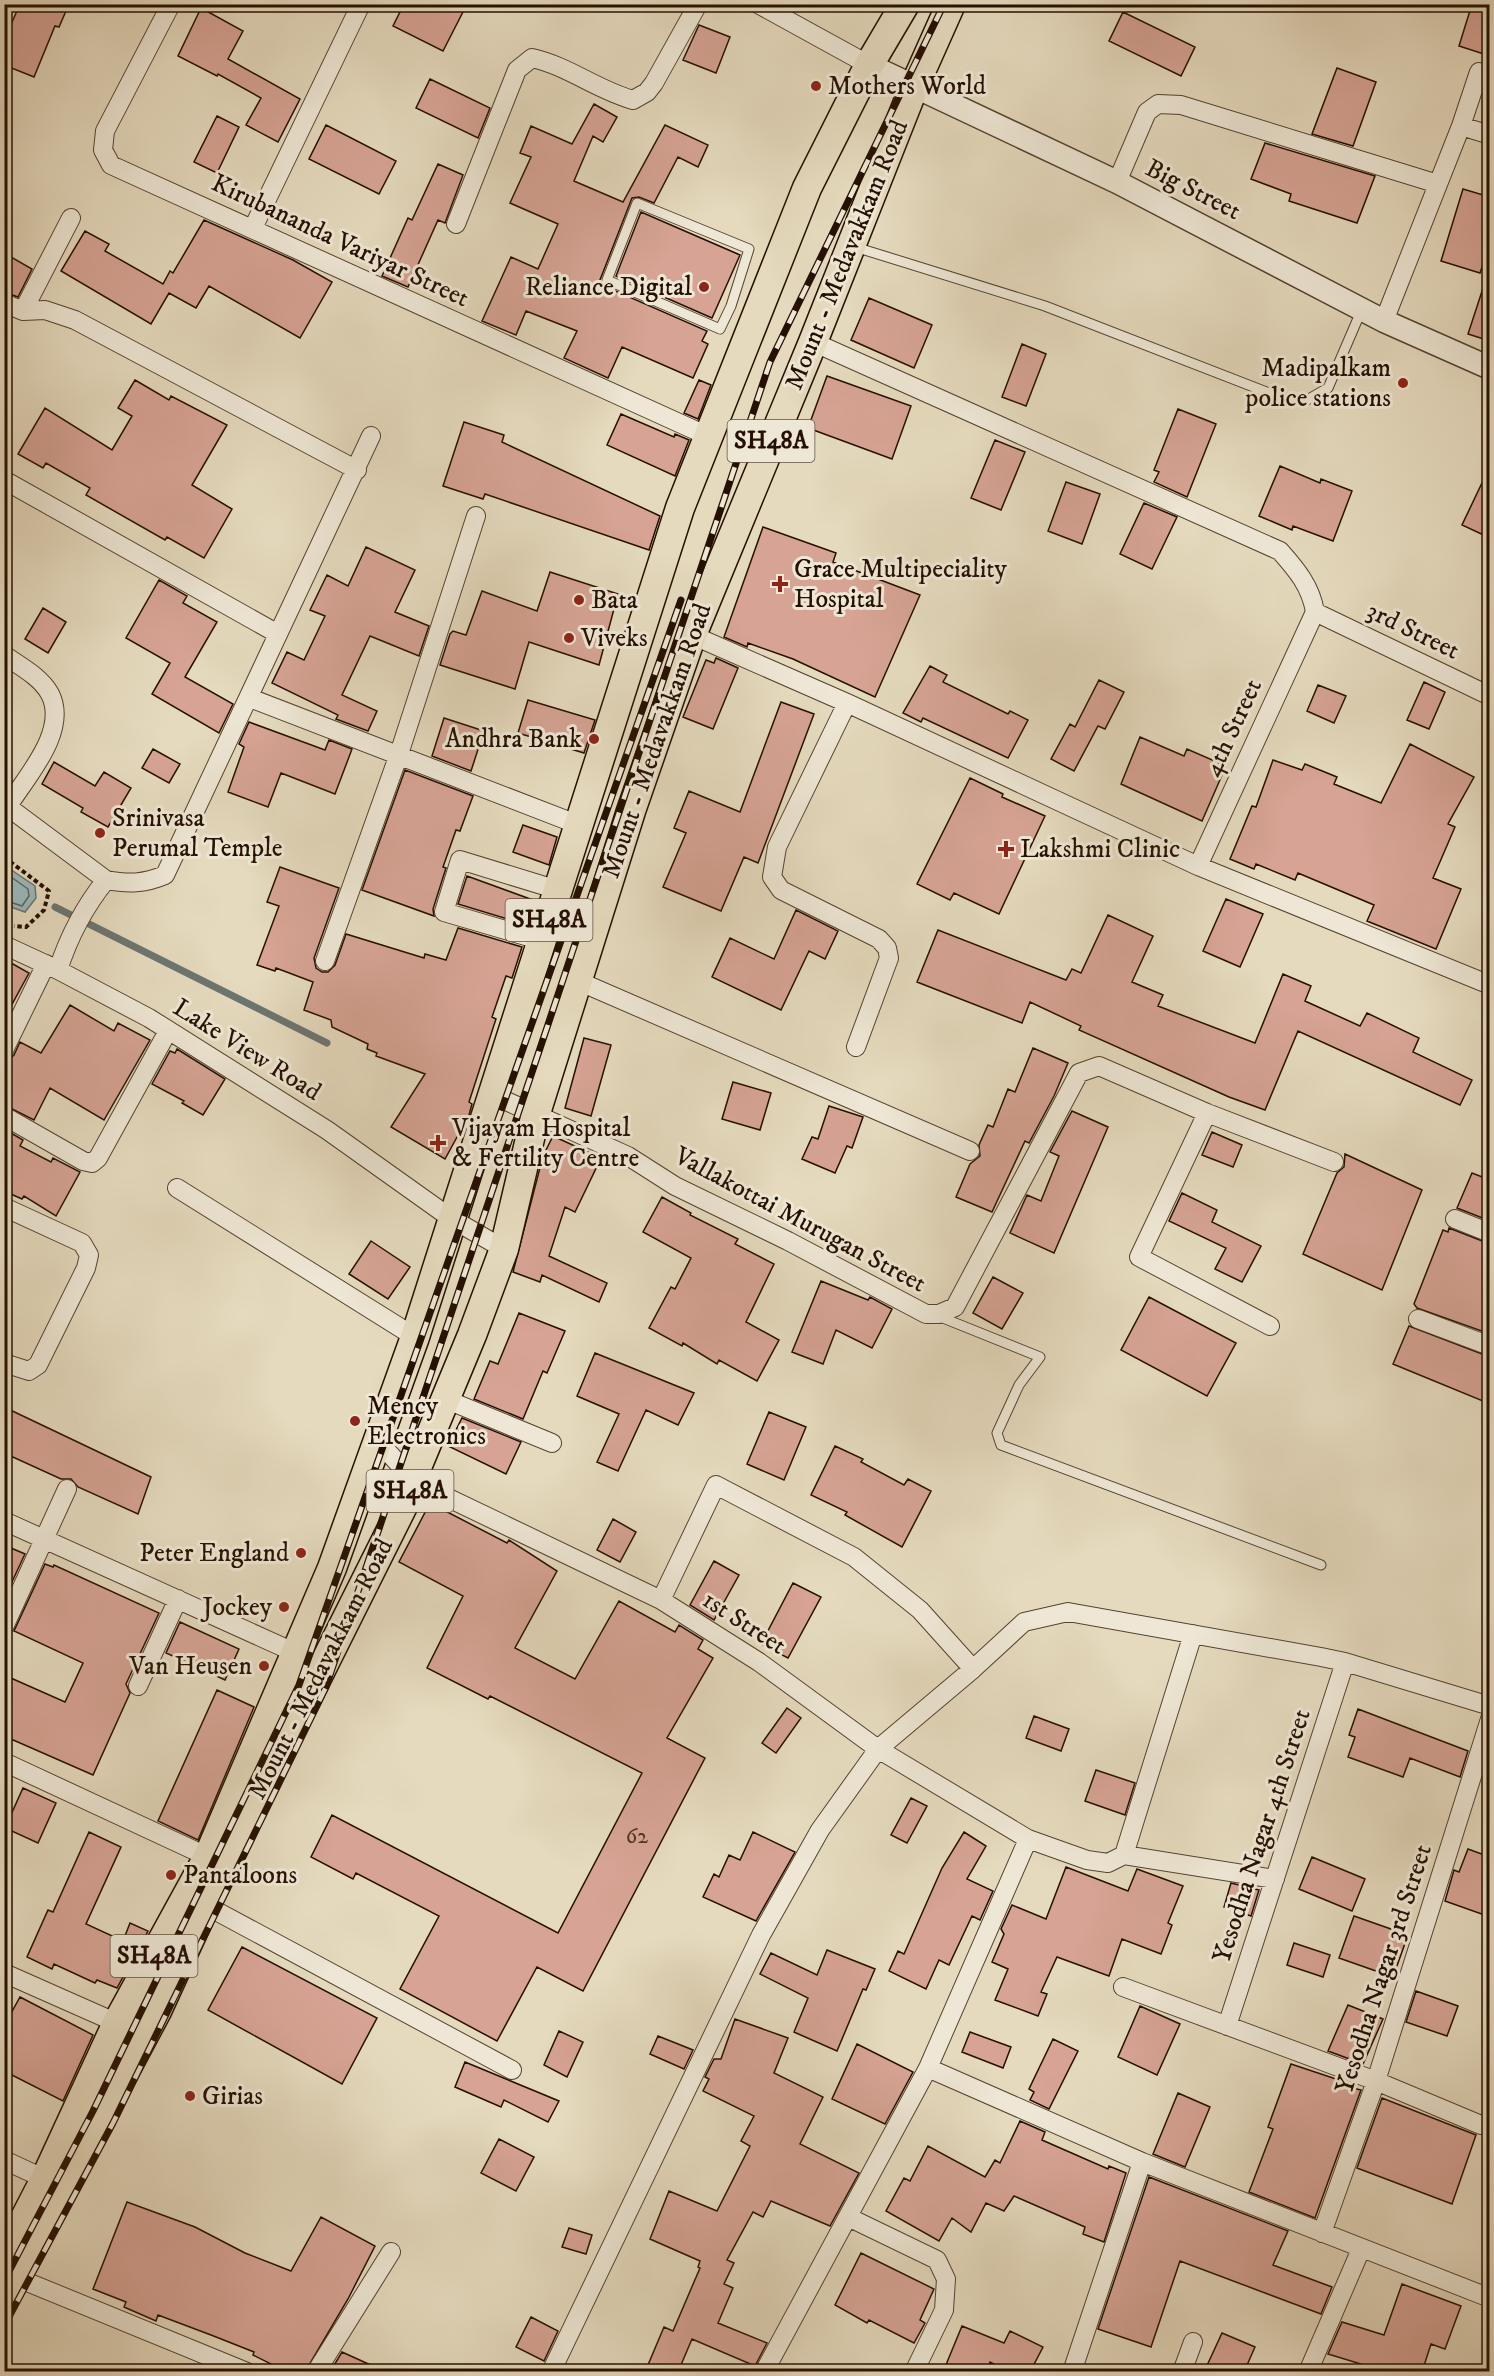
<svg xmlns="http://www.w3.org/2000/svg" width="1494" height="2376" font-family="'IM FELL DW Pica',serif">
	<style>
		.water { fill: #9bb8bc; stroke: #6c7571; stroke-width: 1.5 }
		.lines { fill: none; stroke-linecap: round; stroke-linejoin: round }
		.shore { stroke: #60645e; stroke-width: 1.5 }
		.stream { stroke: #6c7571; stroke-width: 7 }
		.building { fill: #d6a394; stroke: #251000; stroke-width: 1.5 }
		.service-casing { stroke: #554230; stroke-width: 11 }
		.minor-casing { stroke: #554230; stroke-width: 20 }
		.tertiary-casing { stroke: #554230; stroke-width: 25 }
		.primary-casing { stroke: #251000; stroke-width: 31 }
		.path { stroke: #251000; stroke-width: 4; stroke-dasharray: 4.5 3; stroke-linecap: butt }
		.service { stroke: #eee7d5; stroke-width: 9 }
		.minor { stroke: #eee7d5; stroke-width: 18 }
		.tertiary { stroke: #eee7d5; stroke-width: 22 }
		.primary { stroke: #e5dabe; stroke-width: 28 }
		.rail-casing { stroke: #251000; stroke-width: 7 }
		.rail { stroke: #eee7d5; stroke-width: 4.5; stroke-dasharray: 14; stroke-linecap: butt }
		.poi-dot { fill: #8f2418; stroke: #eee7d5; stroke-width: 2 }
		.labels { text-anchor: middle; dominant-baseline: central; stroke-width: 6; stroke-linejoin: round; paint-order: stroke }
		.number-label { font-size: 22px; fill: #513525 }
		.shield { fill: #eee7d5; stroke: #615040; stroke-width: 1.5 }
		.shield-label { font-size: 24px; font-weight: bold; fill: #251000 }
		.poi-label { font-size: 26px; fill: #251000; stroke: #eee7d5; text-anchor: start }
		.street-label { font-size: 26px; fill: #251000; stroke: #eee7d5 }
	</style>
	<rect width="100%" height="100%" fill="#e5dabe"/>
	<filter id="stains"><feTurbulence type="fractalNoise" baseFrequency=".00333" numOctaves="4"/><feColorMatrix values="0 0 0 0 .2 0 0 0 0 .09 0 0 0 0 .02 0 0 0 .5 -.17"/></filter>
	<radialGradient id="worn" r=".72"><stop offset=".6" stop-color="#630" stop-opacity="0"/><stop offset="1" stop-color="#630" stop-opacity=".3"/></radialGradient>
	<!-- water -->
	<path class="water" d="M4,865L35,886L36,898L25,912L5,905Z"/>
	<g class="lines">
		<!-- shore -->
		<path class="shore" d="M4,872L28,889L29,896L22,906L4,900"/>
		<!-- stream -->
		<path class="stream" d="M55,907L327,1043"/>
	</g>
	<!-- building -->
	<path class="building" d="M20,4H69L59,27L55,26L34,77L4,65V27L9,29Z
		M404,4H467L443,51L393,26Z
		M1472,4H1490V56L1459,46Z
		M201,8L243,31L228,59L300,99L278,142L246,125L261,98L218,74L217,76L178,56Z
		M1123,12L1195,47L1181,76L1109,41Z
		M699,25L730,37L716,73L683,60Z
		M1337,68L1376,82L1353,146L1312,134Z
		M430,79L490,108L478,138L416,108Z
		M594,104L617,117L603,142L593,136L574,181L623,202L665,125L708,145L698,167L678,157L654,203L639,197L632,198L600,280L604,286L707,331L702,341L708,344L693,378L622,347L608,378L564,358L577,331L526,311L516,335L482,321L511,257L538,269L558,224L510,203L531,157L520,153L531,126L572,144Z
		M217,116L239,127L217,173L194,162Z
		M326,125L396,161L379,194L309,159Z
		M1265,143L1375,176L1357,223L1289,201L1291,194L1251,179Z
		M438,164L463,175L445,223L438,220L408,287L382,276L408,218L412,220Z
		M1463,189L1490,197V244L1480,273L1441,261Z
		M641,212L740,255L712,318L616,276Z
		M204,220L293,260L332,282L300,338L209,286L196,308L169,293L151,324L61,271L85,231L109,244L105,251L163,284L170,271L173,273Z
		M4,253L32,269L18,297L4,292Z
		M1486,279H1490V341L1468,334Z
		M869,298L932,325L914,368L851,340Z
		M1022,344L1046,354L1026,406L1002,397Z
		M827,376L911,406L892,459L808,428Z
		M135,380L169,400L171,396L227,425L192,485L232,509L204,558L167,537L165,540L86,495L90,488L46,463L43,468L18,454L45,408L112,450L132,416L118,408Z
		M699,380L711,385L698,419L684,413Z
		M1178,409L1216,424L1187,497L1154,482L1159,472L1154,470Z
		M621,414L674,437L675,434L689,440L675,476L607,445Z
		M464,422L504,435L502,442L660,516L649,550L485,494L483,499L443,486Z
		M995,440L1025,452L1001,510L971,498Z
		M1280,466L1320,483L1321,479L1352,491L1333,541L1293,526L1292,530L1259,516Z
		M1490,466V538L1462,525Z
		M1066,482L1100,494L1082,544L1048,531Z
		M1144,503L1177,517L1152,569L1120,554Z
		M763,527L836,553L833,562L920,595L875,697L793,659L748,643L747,647L724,637Z
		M366,547L415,570L395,612L429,626L419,656L370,636L342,695L377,711L368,731L336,719L338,715L272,683L287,652L304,660L325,616L310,610L327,575L348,586Z
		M550,572L618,594L599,665L529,642L515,689L440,665L450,634L453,631L466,635L482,591L537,611Z
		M159,580L187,596L183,603L217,622L185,677L233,704L219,733L152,694L170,663L126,638Z
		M43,608L66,622L48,653L25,639Z
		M716,658L738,668L713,729L683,717L706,660L714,663Z
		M930,666L947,675L943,682L1008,714L1010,711L1028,720L1008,758L923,718L921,722L903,713Z
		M1099,680L1124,692L1105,729L1098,726L1074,771L1051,759L1070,724L1075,727Z
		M1424,682L1445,692L1429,729L1407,720Z
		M1318,685L1346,696L1334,723L1307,711Z
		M528,700L595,720L584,753L518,733Z
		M781,702L814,714L758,863L744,857L721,911L663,887L686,833L674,828L689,791L740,812Z
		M444,718L484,731L471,771L432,756Z
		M249,722L325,750L329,740L352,749L335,794L281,773L268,807L228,792L244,747L239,744Z
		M1140,737L1184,756L1187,749L1226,766L1202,821L1121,784Z
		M1410,744L1474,777L1448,824L1455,827L1433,878L1461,889L1436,949L1367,921L1374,905L1298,873L1295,880L1256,864L1254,869L1230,859L1252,806L1256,807L1273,760L1302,770L1305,764L1337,777L1334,784L1381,803Z
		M153,749L180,764L169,783L142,768Z
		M54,762L95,786L104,772L131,788L108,827L81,812L83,808L42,784Z
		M405,770L473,796L460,831L456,830L443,867L446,868L433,909L434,916L362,890Z
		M970,778L1003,794L1002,797L1045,816L999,914L954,893L950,900L917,884Z
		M523,825L557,837L549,865L513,852Z
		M280,867L339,888L314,958L316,968L322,972H328L335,965L346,934L424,958L425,954L446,960L458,928L522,947L512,978L506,976L492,1017L496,1019L469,1102L472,1104L469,1115L445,1159L391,1127L425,1074L376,1056L377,1053L367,1049L368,1044L332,1027L331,1020L304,1010L313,982L276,968L275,971L257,965L279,906L267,902Z
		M467,876L533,900L524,924L458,904Z
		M1226,899L1263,914L1240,967L1203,951Z
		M796,910L838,931L825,959L809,951L781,1010L712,977L730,938L774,959Z
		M1108,915L1153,936L1132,982L1163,995L1158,1006L1255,1043L1283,974L1311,986L1305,1001L1360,1026L1367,1013L1419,1038L1413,1052L1472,1080L1460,1105L1298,1031L1265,1110L1229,1097L1079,1030L1081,1026L1030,1002L1022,1023L917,982L938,930L1066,980L1072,969L1081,973Z
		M4,959L29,973L4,1019Z
		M70,1005L114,1031L118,1023L150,1040L104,1120L50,1088L34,1120L4,1105V1064L14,1055L20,1042L41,1053Z
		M584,1038L611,1045L591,1116L565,1108Z
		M1033,1048L1068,1063L1054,1096L1029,1143L1025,1141L992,1212L956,1197L970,1164L980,1156L979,1145L988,1125L993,1127L1008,1089L1015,1092Z
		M177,1049L225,1079L203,1115L182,1103L184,1101L152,1084L170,1051L175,1053Z
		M733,1082L771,1093L760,1130L722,1119Z
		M829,1106L863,1117L852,1148L847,1146L835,1173L802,1159L812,1137L818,1139Z
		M1072,1111L1108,1127L1054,1253L1010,1233L1027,1195L1041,1201L1059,1156L1050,1152Z
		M4,1129L23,1140L20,1146L51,1162L53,1158L80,1172L56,1216L24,1196L22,1199L4,1191Z
		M1212,1132L1242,1145L1233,1167L1202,1155Z
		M553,1136L601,1158L575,1212L565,1207L549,1256L607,1283L599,1302L542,1275L540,1282L513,1272L543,1156Z
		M1345,1154L1422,1190L1382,1290L1303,1254L1337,1173L1344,1167Z
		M1472,1173L1490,1180V1221L1457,1208Z
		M1182,1193L1217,1210L1212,1222L1261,1246L1242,1282L1215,1269L1226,1248L1169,1221Z
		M662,1197L691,1213L690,1215L738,1239L735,1244L774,1264L746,1322L779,1340L757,1381L719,1360L717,1364L683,1343L682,1346L649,1328L671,1287L675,1289L691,1258L643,1232Z
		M1449,1228L1490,1244V1278L1484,1292L1490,1295V1334L1417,1308L1414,1304L1443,1230L1448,1232Z
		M371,1241L410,1267L388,1299L349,1274Z
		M993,1277L1023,1293L1002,1329L973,1313Z
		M821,1281L868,1300L870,1297L892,1309L872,1348L836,1330L823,1364L792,1352Z
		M1149,1297L1236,1343L1207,1396L1121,1350Z
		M519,1313L565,1331L547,1373L543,1371L523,1419L474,1399L490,1361L498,1364Z
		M1409,1326L1490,1357V1404L1393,1364Z
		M595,1353L694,1393L678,1425L646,1410L618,1471L597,1462L619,1414L577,1396Z
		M4,1407L151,1477L138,1514L78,1487L71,1479H61L4,1453Z
		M769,1412L806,1427L784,1480L747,1464Z
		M462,1418L521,1442L506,1474L448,1446Z
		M835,1446L863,1459L861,1462L904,1485L908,1479L931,1491L902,1547L845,1515L847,1512L811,1495Z
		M430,1503L507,1543L509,1540L557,1571L515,1648L575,1679L619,1601L675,1632L679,1625L703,1640L698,1649L713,1658L667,1738L705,1758L583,1991L537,1967L497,2041L400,1989L439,1916L356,1873L353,1879L311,1857L332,1815L558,1933L642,1773L490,1696L488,1699L427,1668L463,1596L399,1562Z
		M613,1519L636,1532L620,1562L597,1550Z
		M4,1545L25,1554L4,1599Z
		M714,1561L739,1575L714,1620L690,1605Z
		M45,1564L53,1567L54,1565L159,1613L126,1684L130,1693L93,1775L4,1736V1675L65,1702L83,1663L14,1631Z
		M793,1583L821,1597L788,1658L761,1644Z
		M180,1622L239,1649L225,1680L166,1653Z
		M217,1690L254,1707L198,1840L158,1821Z
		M787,1708L801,1718L776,1753L762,1743Z
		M1358,1709L1468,1751L1460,1777L1410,1758L1403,1777L1348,1757L1355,1737L1349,1735Z
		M1034,1716L1069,1729L1061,1751L1026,1738Z
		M1096,1770L1135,1783L1125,1815L1085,1801Z
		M23,1788L56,1803L38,1843L5,1828Z
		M911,1798L927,1806L907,1843L891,1835Z
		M89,1832L121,1847L86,1924L123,1941L130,1923L148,1931L117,1988L97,1980L95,1983L54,1964L52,1969L27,1957L48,1910L53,1912Z
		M753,1832L795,1852L756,1921L703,1897L714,1874L719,1877L729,1855L740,1860Z
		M964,1832L986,1846L967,1879L993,1891L980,1920L972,1916L949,1965L939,1960L926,1989L889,1971L898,1951L904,1954L942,1868Z
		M1468,1849L1490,1857V1917L1445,1901L1454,1870L1459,1872Z
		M1312,1857L1365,1879L1352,1911L1299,1889Z
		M1066,1867L1128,1891L1137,1869L1183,1886L1168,1923L1172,1925L1161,1954L1122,1939L1109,1976L1057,1957L1041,1992L1047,1994L1038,2016L995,2000L1008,1969L992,1962L1004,1934L1001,1929L1012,1905L1046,1919Z
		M1231,1883L1259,1890L1251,1916L1224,1907Z
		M1354,1916L1408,1935L1393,1977L1339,1958Z
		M1294,1943L1330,1955L1323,1977L1287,1965Z
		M242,1947L377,2018L342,2084L208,2010Z
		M827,1950L875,1969L866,1990L863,1989L837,2051L794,2032L808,1998L760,1974L771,1953L817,1975Z
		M1416,1991L1458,2006L1447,2036L1406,2022Z
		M20,1997L93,2035L63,2101L4,2071V2026Z
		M1348,2005L1383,2019L1363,2064L1328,2051Z
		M1140,2006L1180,2024L1157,2075L1118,2057Z
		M735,2019L788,2038L774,2073L823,2097L800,2144L859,2173L830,2226L771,2201L763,2217L753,2212L727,2260L734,2263L724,2284L733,2288L718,2323L767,2343L755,2366L692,2339L678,2372H645L664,2327L673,2331L700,2268L698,2267L700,2261L650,2239L669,2191L717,2211L750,2146L741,2141L754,2116L703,2091L709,2079L705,2077L714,2059H721Z
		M559,2031L583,2042L567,2077L544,2065Z
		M970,2032L1011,2047L1003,2068L962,2052Z
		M658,2036L693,2050L684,2069L650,2054Z
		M1053,2039L1078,2051L1049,2109L1030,2100L1034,2092L1029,2089Z
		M857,2044L913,2072L885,2124L832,2099Z
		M465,2062L559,2101L548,2122L504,2100L501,2107L455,2087Z
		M1291,2064L1354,2085L1353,2088L1361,2090L1315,2218L1249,2192L1273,2129L1268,2127Z
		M1178,2093L1210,2107L1185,2167L1153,2154Z
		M1382,2098L1476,2135L1452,2204L1357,2168Z
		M1020,2121L1045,2132L1042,2140L1108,2169L1109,2166L1126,2173L1104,2242L1083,2234L1085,2227L1014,2196L1004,2211L986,2203L971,2232L952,2218L939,2241L886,2211L904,2178L910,2181L928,2146L985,2177L995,2160L1000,2163Z
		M499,2139L534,2157L516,2191L481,2173Z
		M1149,2177L1288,2231L1273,2265L1332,2287L1321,2314L1180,2261L1151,2347L1098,2329Z
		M127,2202L195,2227L245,2253L291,2271L321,2217L375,2246L348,2299L305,2372H287L253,2355L254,2352L211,2335L158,2315L156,2321L124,2307L126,2302L93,2289Z
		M569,2228L592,2235L586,2254L562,2247Z
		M861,2253L934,2289L920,2320L925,2323L914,2343L869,2320L867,2323L835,2305Z
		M1402,2284L1461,2306L1445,2349L1431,2344L1422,2372H1387L1328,2354L1342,2322L1384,2335Z
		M531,2317L558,2331L544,2361L516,2347Z
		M962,2326L1004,2343L1010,2331L1043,2347L1030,2372H1010L990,2362L987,2372H943Z
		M1222,2333L1255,2347L1244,2372H1204Z
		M342,2352L386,2372H330Z"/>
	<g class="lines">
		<!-- service casing -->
		<g class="service-casing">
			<path id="service" d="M637,203L749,249L731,306L720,329L607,280Z
				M855,247L1045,306L1282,398L1307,400L1328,388L1362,309
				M938,1316L1040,1357L1019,1385L997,1433L1001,1445L1321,1565"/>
		</g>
		<!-- minor casing -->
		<g class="minor-casing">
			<path id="minor" d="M171,4L105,131L103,150L111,165L710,437
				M758,4L869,65
				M1461,126L1490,135
				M1117,182L1147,112L1158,104L1181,105L1438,184
				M456,224L517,70L532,58C568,66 597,90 633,100L647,92L654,83L698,4
				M253,228L361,4
				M4,303L23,311L45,310L75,320L357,470
				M23,311L71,218
				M1384,321L1461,126L1479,72
				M813,342L1280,551C1297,570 1311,587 1315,612
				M4,480L278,634
				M1315,612L1490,696
				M692,635L847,703L1198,866L1490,985
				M4,655C20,666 41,677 50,694C69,731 26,777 8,806
				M250,698L579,825
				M847,703L777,847L772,877L781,890L879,939L887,948L889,958L856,1047
				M4,804L106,880C128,884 144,884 165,875L371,436
				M1198,866L1315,612
				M543,941L444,912L460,860L558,890
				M4,945L58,970L149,1018L327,1130L452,1219L504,1249
				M325,961L399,754L476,516
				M58,970C68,939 85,906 106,880
				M578,981L970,1151
				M4,1050L46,964
				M493,1095L628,1156L675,1186L788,1241L926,1314H939L955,1307L1079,1073L1099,1066L1207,1113L1139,1257L1270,1326
				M1207,1113L1334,1162
				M4,1116L83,1161L92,1163L98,1158L168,1031
				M177,1188L415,1337
				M4,1207L82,1243L89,1255L86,1268L38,1365L29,1371L4,1363
				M1455,1219L1490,1233
				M1418,1319L1490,1346
				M445,1399L552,1443
				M378,1441L415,1482L661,1600L759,1662L878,1749L1028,1839L1087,1860L1108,1863L1124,1855L1275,1879
				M4,1521L296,1653
				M661,1600L716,1485L854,1557L920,1610L973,1669
				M4,1627L67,1489
				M138,1686L178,1599
				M4,1762L217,1861
				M1028,1839L928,2068L1142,2162L1490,2298
				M1124,1855L1193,1634
				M205,1905L512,2070
				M4,1973L117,2023
				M1123,1987L1376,2081L1481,2125L1490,2122
				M1227,2026L1345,1662
				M4,2160L45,2179
				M848,2217L937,2260L946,2279L944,2310L914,2372
				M1322,2233L1376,2081L1490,1719
				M15,2277L247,2372
				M316,2372L391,2252
				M551,2372L761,1935L820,1830L878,1749L973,1669L1024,1622L1068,1612L1321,1657L1345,1662L1490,1706
				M764,2372L928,2068
				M1072,2372L1142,2162
				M1182,2372L1193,2342
				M1308,2372L1361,2249"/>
		</g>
		<!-- tertiary casing -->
		<g class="tertiary-casing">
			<path id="tertiary" d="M869,65L1117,182L1384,321L1490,368"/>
		</g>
		<!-- primary casing -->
		<g class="primary-casing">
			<path id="primary" d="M10,2247L45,2179L117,2023L208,1857L332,1568L415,1337L680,508L807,188L869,65L905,4
				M4,2297L157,2011L224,1864L415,1482L418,1465L472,1335L504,1249L536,1113L631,811L692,635L813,342L914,87L951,4"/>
		</g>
		<!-- path -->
		<path class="path" d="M4,857L49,891L44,910L26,927L14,926"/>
		<!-- service -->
		<use href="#service" class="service"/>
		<!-- minor -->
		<use href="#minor" class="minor"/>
		<!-- tertiary -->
		<use href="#tertiary" class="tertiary"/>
		<!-- primary -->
		<use href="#primary" class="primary"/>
		<!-- rail casing -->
		<g class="rail-casing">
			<path id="rail" d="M4,2281L93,2111L299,1685L681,600
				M4,2326L113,2123L326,1687L770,362L944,4"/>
		</g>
		<!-- rail -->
		<use href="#rail" class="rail"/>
	</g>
	<!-- markers -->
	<g class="poi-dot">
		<circle cx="816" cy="86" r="6"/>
		<circle cx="704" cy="287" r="6"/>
		<circle cx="1403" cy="383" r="6"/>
		<path d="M777 575h6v6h6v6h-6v6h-6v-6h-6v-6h6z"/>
		<circle cx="579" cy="600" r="6"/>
		<circle cx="569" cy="638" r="6"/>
		<circle cx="594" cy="739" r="6"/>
		<circle cx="100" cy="833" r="6"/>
		<path d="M1003 840h6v6h6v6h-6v6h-6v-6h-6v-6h6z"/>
		<path d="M435 1134h6v6h6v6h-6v6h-6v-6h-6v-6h6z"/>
		<circle cx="355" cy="1421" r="6"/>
		<circle cx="301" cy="1553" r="6"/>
		<circle cx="284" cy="1607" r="6"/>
		<circle cx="264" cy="1666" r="6"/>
		<circle cx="171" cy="1875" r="6"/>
		<circle cx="190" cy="2096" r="6"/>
	</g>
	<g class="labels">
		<!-- number labels -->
		<g class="number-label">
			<text x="637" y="1836">62</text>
		</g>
		<!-- shield labels -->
		<g class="shield">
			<rect x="727.5" y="420" width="87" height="42" rx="4.5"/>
			<rect x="505.5" y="899" width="87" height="42" rx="4.5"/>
			<rect x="366.5" y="1470" width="87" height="42" rx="4.5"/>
			<rect x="110.5" y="1935" width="87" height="42" rx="4.5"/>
		</g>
		<g class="shield-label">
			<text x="771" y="441">SH48A</text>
			<text x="549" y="920">SH48A</text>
			<text x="410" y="1491">SH48A</text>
			<text x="154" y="1956">SH48A</text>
		</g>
		<!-- poi labels -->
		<g class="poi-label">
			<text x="828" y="86">Mothers World</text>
			<text x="692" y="287" text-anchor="end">Reliance Digital</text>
			<text x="1391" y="368" text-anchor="end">Madipalkam<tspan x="1391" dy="30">police stations</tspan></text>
			<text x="794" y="569">Grace Multipeciality<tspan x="794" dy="30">Hospital</tspan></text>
			<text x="591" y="600">Bata</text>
			<text x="581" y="638">Viveks</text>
			<text x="582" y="739" text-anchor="end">Andhra Bank</text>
			<text x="112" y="818">Srinivasa<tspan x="112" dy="30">Perumal Temple</tspan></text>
			<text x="1020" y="849">Lakshmi Clinic</text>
			<text x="452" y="1128">Vijayam Hospital<tspan x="452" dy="30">&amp; Fertility Centre</tspan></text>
			<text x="367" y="1406">Mency<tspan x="367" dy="30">Electronics</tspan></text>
			<text x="289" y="1553" text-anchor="end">Peter England</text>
			<text x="272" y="1607" text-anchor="end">Jockey</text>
			<text x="252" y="1666" text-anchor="end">Van Heusen</text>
			<text x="183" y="1875">Pantaloons</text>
			<text x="202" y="2096">Girias</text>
		</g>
		<!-- street labels -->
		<g class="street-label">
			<text transform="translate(1193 190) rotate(27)">Big Street</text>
			<text transform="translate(340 241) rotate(25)">Kirubananda Variyar Street</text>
			<text transform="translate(847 255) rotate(-68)">Mount - Medavakkam Road</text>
			<text transform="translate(1413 631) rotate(26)">3rd Street</text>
			<text transform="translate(1233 728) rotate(-65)">4th Street</text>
			<text transform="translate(657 741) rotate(-71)">Mount - Medavakkam Road</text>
			<text transform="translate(247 1050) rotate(32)">Lake View Road</text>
			<text transform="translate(800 1220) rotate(28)">Vallakottai Murugan Street</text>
			<text transform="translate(744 1623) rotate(33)">1st Street</text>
			<text transform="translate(321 1669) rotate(-63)">Mount - Medavakkam Road</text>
			<text transform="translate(1262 1836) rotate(-72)">Yesodha Nagar 4th Street</text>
			<text transform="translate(1384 1969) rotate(-72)">Yesodha Nagar 3rd Street</text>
		</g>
	</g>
	<!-- margin -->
	<rect width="1494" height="2376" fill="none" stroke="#e5dabe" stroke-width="24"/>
	<rect x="6" y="6" width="1482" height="2364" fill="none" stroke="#251000" stroke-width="3"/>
	<rect x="12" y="12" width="1470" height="2352" fill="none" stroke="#251000" stroke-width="1.5"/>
	<rect width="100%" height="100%" filter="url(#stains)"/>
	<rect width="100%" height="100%" fill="url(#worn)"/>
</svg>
